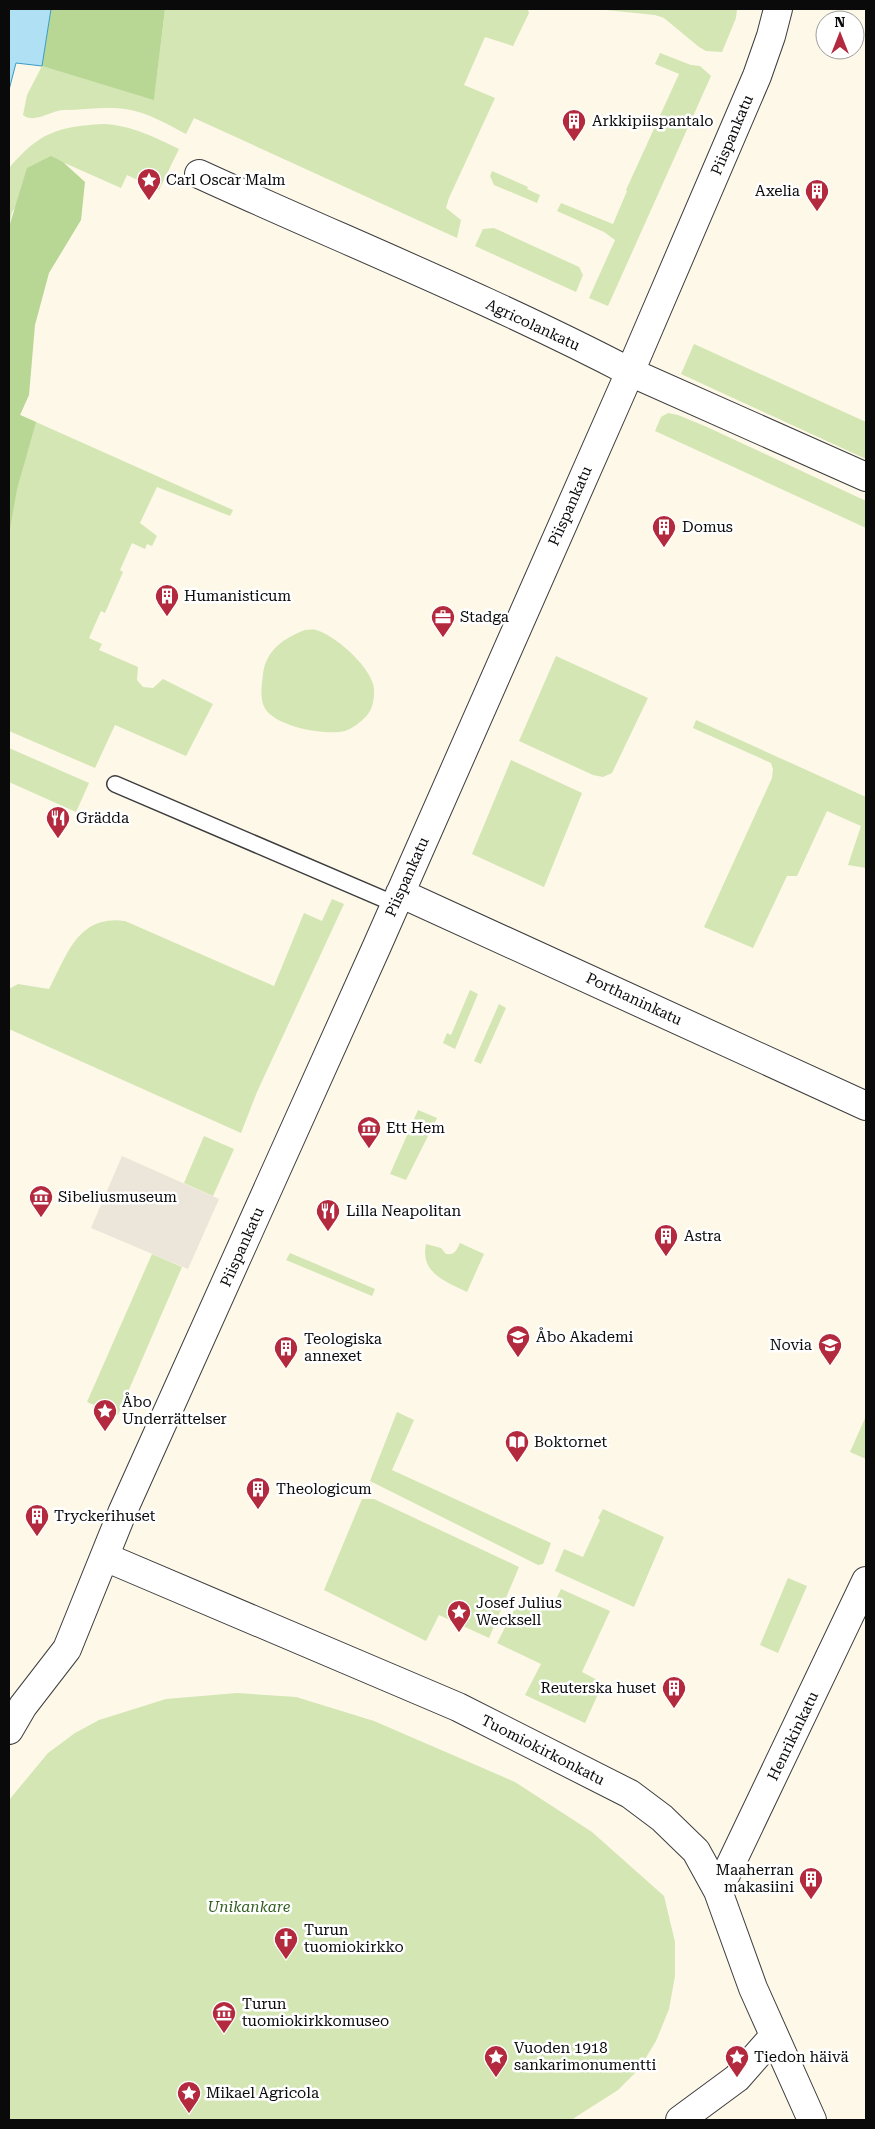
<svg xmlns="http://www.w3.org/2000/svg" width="875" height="2129" font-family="'Roboto Serif',serif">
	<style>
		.green { fill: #d3e6b4 }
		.forest { fill: #b8d694 }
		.plaza { fill: #ece5d9 }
		.water { fill: #afe0f3; stroke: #399cc7 }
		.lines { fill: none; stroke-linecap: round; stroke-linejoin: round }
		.lane-casing { stroke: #3d3d3d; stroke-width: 18 }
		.street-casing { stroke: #3d3d3d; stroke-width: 30 }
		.lane { stroke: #fff; stroke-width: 15 }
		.street { stroke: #fff; stroke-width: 28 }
		.labels { text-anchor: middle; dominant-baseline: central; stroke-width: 5; stroke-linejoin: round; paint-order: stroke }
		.poi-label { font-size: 15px; fill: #0a0a0a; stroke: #fff; text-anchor: start }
		.street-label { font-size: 15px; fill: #0a0a0a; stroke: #fff }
		.park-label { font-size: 15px; font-style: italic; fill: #315e1e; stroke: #fff }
	</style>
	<rect width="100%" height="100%" fill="#fef8e8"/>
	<!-- green -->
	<path class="green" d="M165,9L528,10L529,13L513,46L485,37L464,85L495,98L449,198L446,208L461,220L457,238L194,118L186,134C167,124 147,112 125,109C106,106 83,110 63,110C50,111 34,124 23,115L27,95L42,66L154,99Z
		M596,9H737L736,18L722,52L706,51L699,47L664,18L655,15Z
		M660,53L691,65L700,66L711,76L608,306L589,298L615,240L604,232L557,211L561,203L613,224L627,191L626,190L679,74L655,64Z
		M103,124C131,125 154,137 179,149L159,190L127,175L121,188L51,157L12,212L9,227V168C40,132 57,127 103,124Z
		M492,171L528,187L527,189L540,195L537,203L494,185L490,176Z
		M494,228L579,267L583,275L576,292L475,246L483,229Z
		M694,344L866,422V459L681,374Z
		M9,410L233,510L230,516L157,487L140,523L157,536L152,546L147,544L145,549L132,543L120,570L123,572L105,613L101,611L89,638L102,644L99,650L138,667L137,680L143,687L153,688L163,679L213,704L186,756L115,725L95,768L9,731Z
		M668,413L678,415L707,427L866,501V528L655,431L661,417Z
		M305,630C309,630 313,629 316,630C335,635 368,665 373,684C375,689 374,701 372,706C370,716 354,728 345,731C325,736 269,726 263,704C260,694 262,683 263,674C266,650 284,638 305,630Z
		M556,656L648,698L612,773L603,777L593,775L519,741Z
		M696,720L866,797V868L848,865L861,826L827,811L797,876H787L753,948L704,927L772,778L773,769L771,763L693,728Z
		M9,748L89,783L76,812L9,782Z
		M511,760L582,793L544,887L472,854Z
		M332,899L344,904L257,1092L241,1133L9,1029V989L18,984L49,989C67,955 78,914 125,921L274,986L304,913L322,921Z
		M470,990L478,994L455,1049L443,1043L447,1033L451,1035Z
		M499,1004L506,1008L481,1064L474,1061Z
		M418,1110L437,1118L406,1180L390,1174Z
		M204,1136L234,1149L213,1196L184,1183Z
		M460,1243L484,1254L467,1292C445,1281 420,1273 426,1244L441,1248L446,1254C455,1255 456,1251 460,1243Z
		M290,1253L375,1289L372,1296L286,1260Z
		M152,1254L182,1267L118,1415L87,1402Z
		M397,1412L414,1420L392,1470L551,1543L543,1564L538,1565L370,1481Z
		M866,1416V1459L850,1452Z
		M362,1499H374L519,1567L489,1638L439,1615L426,1641L324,1590Z
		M603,1509L664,1537L634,1607L555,1571L564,1549L583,1557L600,1520L598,1518Z
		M788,1578L807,1586L778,1653L760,1645Z
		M561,1589L610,1611L582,1672L603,1683L585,1723L525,1695L541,1664L497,1643L514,1610C526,1601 539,1606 551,1610Z
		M237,1693L296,1697L374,1721L515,1782L592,1832L664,1896L675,1942V1976L669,2009L656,2041L639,2069L618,2090L571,2120H9V1800L48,1753L75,1733L99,1720L166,1699Z"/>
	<!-- forest -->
	<path class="forest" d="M51,9H165L154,100L42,66Z
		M51,156L63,162L85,182L81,220L49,273L35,325L29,395L20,415L36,422L17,489L9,534V227L27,168Z"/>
	<!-- plaza -->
	<path class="plaza" d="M122,1156L219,1199L188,1269L91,1228Z"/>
	<!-- water -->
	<path class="water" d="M9,9H51L42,66L16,63L9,90Z"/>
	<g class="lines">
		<!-- lane casing -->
		<g class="lane-casing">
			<path id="lane" d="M115,784L395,904"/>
		</g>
		<!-- street casing -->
		<g class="street-casing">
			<path id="street" d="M199,174C343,240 490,299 630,372L866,477
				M400,893L866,1106
				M105,1557L458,1707L630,1794L662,1818L696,1851L718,1891L753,1988L812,2120
				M9,1730L23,1706L67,1649L122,1513L377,946L630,372L757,76L771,36L778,9
				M718,1891L866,1581
				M680,2120L737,2078L774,2036"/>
		</g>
		<!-- lane -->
		<use href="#lane" class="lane"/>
		<!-- street -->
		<use href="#street" class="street"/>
	</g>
	<!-- icons -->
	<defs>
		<g id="building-pin" transform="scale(1.25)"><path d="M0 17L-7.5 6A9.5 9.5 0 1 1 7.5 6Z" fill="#b3293d" stroke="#fff"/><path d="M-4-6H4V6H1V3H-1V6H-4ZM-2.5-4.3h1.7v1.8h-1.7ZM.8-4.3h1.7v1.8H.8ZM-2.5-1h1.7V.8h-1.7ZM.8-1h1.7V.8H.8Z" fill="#fff"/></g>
		<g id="sight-pin" transform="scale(1.25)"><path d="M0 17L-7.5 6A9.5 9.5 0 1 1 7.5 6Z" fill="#b3293d" stroke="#fff"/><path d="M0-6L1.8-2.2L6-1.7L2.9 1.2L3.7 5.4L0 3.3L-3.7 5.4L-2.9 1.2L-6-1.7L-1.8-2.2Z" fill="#fff"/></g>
		<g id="office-pin" transform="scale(1.25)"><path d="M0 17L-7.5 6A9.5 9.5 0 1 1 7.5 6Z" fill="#b3293d" stroke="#fff"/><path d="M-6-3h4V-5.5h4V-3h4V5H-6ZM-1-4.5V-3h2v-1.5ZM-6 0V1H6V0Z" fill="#fff"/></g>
		<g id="restaurant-pin" transform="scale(1.25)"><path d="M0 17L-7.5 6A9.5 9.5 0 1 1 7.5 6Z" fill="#b3293d" stroke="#fff"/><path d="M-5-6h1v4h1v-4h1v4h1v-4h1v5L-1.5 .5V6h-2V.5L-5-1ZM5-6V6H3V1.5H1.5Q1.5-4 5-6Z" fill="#fff"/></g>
		<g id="museum-pin" transform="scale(1.25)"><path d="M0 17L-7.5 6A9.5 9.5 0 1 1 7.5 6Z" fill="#b3293d" stroke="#fff"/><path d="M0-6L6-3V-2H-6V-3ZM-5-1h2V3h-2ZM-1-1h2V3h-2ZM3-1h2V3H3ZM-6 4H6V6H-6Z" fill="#fff"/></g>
		<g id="university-pin" transform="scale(1.25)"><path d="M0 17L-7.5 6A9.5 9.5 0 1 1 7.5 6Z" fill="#b3293d" stroke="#fff"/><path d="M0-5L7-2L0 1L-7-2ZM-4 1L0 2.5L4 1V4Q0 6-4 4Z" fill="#fff"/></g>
		<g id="library-pin" transform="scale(1.25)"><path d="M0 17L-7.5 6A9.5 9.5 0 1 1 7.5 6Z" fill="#b3293d" stroke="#fff"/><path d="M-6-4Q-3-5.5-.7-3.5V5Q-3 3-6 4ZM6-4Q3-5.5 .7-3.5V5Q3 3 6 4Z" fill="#fff"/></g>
		<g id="church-pin" transform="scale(1.25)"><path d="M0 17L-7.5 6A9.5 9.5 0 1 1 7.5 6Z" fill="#b3293d" stroke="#fff"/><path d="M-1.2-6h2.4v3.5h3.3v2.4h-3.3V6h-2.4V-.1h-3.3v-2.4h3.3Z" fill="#fff"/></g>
	</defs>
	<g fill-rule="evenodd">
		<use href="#building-pin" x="574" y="121"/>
		<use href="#sight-pin" x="149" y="180"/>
		<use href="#building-pin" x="817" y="191"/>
		<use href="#building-pin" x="664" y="527"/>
		<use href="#building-pin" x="167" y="596"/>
		<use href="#office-pin" x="443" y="617"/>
		<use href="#restaurant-pin" x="58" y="818"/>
		<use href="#museum-pin" x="369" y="1128"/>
		<use href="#museum-pin" x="41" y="1197"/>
		<use href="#restaurant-pin" x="328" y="1211"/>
		<use href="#building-pin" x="666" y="1236"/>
		<use href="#university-pin" x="518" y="1337"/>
		<use href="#university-pin" x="830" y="1345"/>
		<use href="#building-pin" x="286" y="1348"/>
		<use href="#sight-pin" x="105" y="1411"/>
		<use href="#library-pin" x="517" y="1442"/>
		<use href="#building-pin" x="258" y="1489"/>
		<use href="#building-pin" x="37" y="1516"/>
		<use href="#sight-pin" x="459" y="1612"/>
		<use href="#building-pin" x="674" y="1688"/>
		<use href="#building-pin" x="811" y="1879"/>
		<use href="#church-pin" x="286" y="1939"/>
		<use href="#museum-pin" x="224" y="2013"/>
		<use href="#sight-pin" x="496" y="2057"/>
		<use href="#sight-pin" x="737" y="2057"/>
		<use href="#sight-pin" x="189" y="2093"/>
	</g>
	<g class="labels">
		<!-- poi labels -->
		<g class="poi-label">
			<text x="592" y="121">Arkkipiispantalo</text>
			<text x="166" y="180">Carl Oscar Malm</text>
			<text x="800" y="191" text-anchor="end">Axelia</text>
			<text x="682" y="527">Domus</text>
			<text x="184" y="596">Humanisticum</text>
			<text x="460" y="617">Stadga</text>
			<text x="76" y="818">Grädda</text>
			<text x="386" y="1128">Ett Hem</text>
			<text x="58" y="1197">Sibeliusmuseum</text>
			<text x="346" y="1211">Lilla Neapolitan</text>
			<text x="684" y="1236">Astra</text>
			<text x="536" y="1337">Åbo Akademi</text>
			<text x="304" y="1339">Teologiska<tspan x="304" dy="17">annexet</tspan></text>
			<text x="812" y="1345" text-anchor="end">Novia</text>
			<text x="122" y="1402">Åbo<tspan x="122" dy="17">Underrättelser</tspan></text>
			<text x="534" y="1442">Boktornet</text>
			<text x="276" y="1489">Theologicum</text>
			<text x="54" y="1516">Tryckerihuset</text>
			<text x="476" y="1603">Josef Julius<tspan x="476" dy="17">Wecksell</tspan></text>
			<text x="656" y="1688" text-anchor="end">Reuterska huset</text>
			<text x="794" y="1870" text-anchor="end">Maaherran<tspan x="794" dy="17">makasiini</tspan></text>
			<text x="304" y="1930">Turun<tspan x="304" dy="17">tuomiokirkko</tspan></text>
			<text x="242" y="2004">Turun<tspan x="242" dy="17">tuomiokirkkomuseo</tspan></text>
			<text x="514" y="2048">Vuoden 1918<tspan x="514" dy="17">sankarimonumentti</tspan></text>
			<text x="754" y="2057">Tiedon häivä</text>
			<text x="206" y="2093">Mikael Agricola</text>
		</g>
		<!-- street labels -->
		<g class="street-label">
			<text transform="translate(732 135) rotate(-67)">Piispankatu</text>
			<text transform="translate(533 325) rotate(25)">Agricolankatu</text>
			<text transform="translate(570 506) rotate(-66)">Piispankatu</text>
			<text transform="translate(407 877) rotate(-66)">Piispankatu</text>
			<text transform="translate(634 999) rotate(25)">Porthaninkatu</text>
			<text transform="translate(242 1247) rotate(-66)">Piispankatu</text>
			<text transform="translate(793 1736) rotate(-64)">Henrikinkatu</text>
			<text transform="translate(543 1750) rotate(27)">Tuomiokirkonkatu</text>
		</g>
		<!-- park labels -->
		<g class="park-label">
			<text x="249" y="1907">Unikankare</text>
		</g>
	</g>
	<!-- border -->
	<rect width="875" height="2129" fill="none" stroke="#0a0a0a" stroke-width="20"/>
	<!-- north arrow -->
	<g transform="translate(840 35)"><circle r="24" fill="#ffffff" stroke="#9d9d9d"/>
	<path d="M0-4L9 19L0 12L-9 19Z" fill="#b3293d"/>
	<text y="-8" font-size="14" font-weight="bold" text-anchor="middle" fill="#0a0a0a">N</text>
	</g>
</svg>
